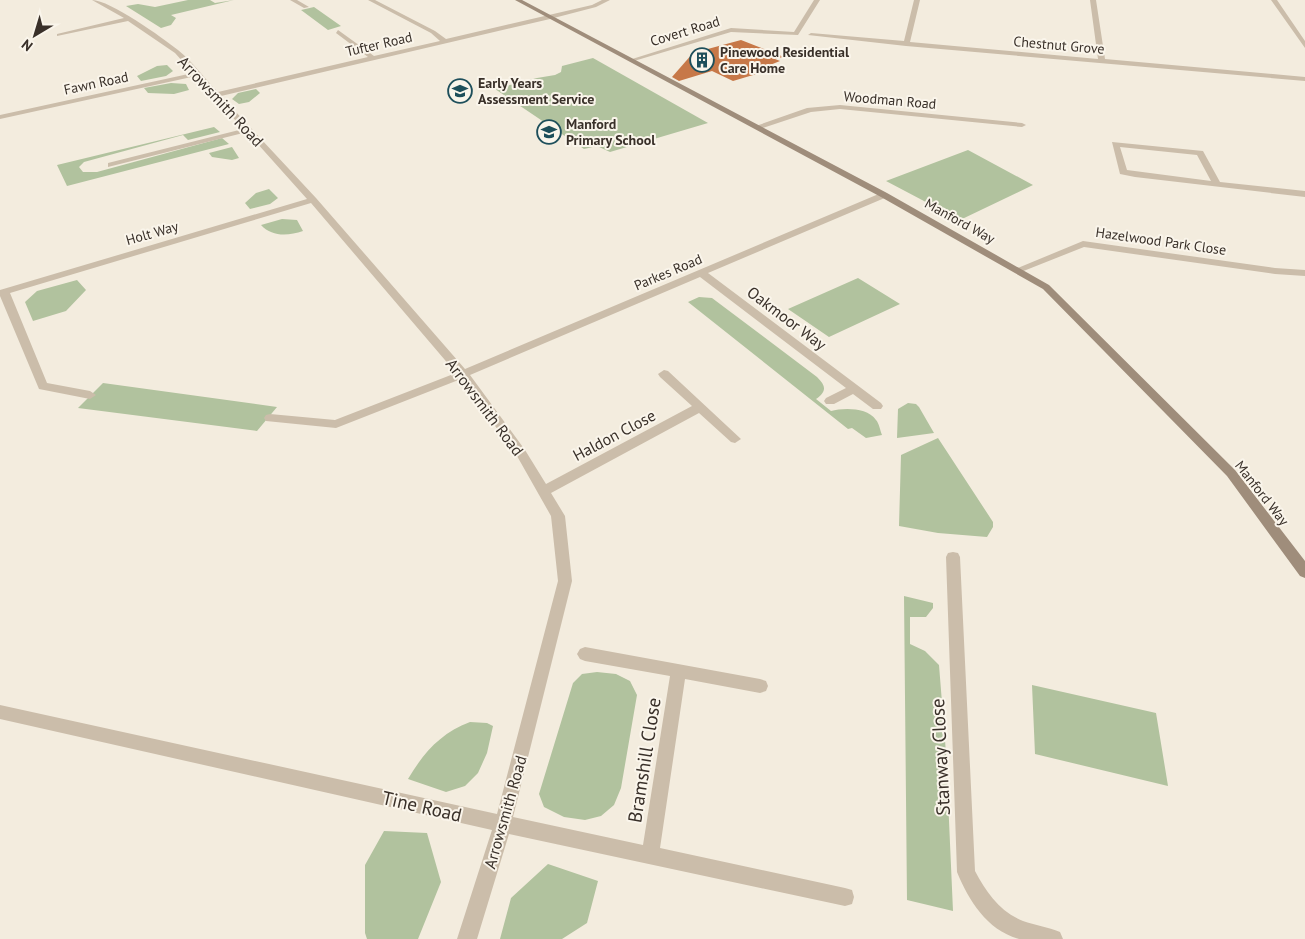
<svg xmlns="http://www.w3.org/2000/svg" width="1305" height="939" font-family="'PT Sans',sans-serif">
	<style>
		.green { fill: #b1c29e }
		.building { fill: #c77848 }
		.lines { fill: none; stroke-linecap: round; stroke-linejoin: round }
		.street { fill: #cbbdaa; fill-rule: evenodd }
		.secondary { fill: #9f8d7b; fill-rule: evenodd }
		.labels { text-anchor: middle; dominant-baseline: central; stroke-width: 4; stroke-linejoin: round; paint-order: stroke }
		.far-street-label { font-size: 14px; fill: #393029; stroke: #faf5eb }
		.far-poi-label { font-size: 14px; font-weight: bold; fill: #393029; stroke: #faf5eb; text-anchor: start }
		.street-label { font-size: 16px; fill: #393029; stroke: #faf5eb }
		.near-street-label { font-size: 19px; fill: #393029; stroke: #faf5eb }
	</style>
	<rect width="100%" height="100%" fill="#f3ecde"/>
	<!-- green -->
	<path class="green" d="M188,0H210L215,3L234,0L171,15L176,18L171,25L161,28L126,6L138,4L155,7Z
		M314,7L341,26L328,30L301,10Z
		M593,58L708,123L610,152L597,146L584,149L495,89L537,78L555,75L561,72L562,66Z
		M167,65L173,71L166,76L141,81L137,76L157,66Z
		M171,83L186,84L189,90L174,94L148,93L144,88Z
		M256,89L260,93L249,102L239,104L232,99L238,93Z
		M214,127L220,132L188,140L183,135L84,162L79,167L83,172H97L222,138L229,144L67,186L57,165Z
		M232,147L239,158L232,160L212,157L209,153Z
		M968,150L1033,185L960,220L886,181Z
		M269,189L278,198L270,204L250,209L245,203L256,193Z
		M282,219L297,220L303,231C288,236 272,237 261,225Z
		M858,278L900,304L829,337L788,309Z
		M77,280L86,290L66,311L33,321L25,302L37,291Z
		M699,297L712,298L817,377C826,386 827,391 816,399L831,411C843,408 867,407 876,420C879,423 880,430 882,435L866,438L852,428L848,429L688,302Z
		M103,383L277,407L257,431L78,408Z
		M908,403L916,404L919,407L934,433L897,438L898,409Z
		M938,438L993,522V527L987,537L938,533L899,526L901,455Z
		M904,596L933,603V608L926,617H910V644L925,651L939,665L946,753L953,911L907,900Z
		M597,672L616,674L630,681L637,695L621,788L614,805L601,816L585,820L564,817L544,807L539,794L573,683L582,674Z
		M1032,685L1156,713L1168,786L1035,754Z
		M470,722L487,723L493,726L487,753L478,773L465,786L446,792L408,779C424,752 441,733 470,722Z
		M384,831L427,833L441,882L418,939H367L365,933V865Z
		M548,864L598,881L587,923L562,939H500L511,898Z"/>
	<!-- building -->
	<path class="building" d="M741,40L784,57L775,59L780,61L770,65L773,66L766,68L770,70L733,81L712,71L679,81L672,77L693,53Z"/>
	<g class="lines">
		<!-- street -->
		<path class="street" d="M92,0C110,0 163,38 178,50C193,62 205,79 218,92L368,57L336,33L338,30L374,56L440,41L431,33L368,0H375L435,31L446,39L592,5L602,0H610L596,7L550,19L221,96L316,198L465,369L881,193H887V197L708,273L881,403L883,406L881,409H873L853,394L834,404H826L824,401L826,398L846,388L700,277L470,375L525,450L546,484L692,406L660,377L658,374L664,370L668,371L741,439L735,443L731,442L699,413L551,493L565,516L572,581L513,817L643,845L670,676L585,661L580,659L577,654L580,649L585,647L760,679L766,681L768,686L766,691L760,693L685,679L660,848L845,888L852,890L854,897L852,904L845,906L509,834L477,939H457L492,830L0,719V705L497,814L558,581L551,516L517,456L461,379L336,428L266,421L264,418L266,415L270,414L335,420L456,373L311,203L10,293L47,383L90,391L96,395L90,399L39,389L0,296V290L307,199L247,132L108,167V163L243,129L196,76L0,119V115L193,73L175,53L128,21L57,36V34L124,18Z
			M290,0H297L309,7L304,8Z
			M814,0H820L798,35L731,32L634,61L629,60L731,28L794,32Z
			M914,0H920L910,42L1098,59L1090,0H1096L1105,59L1305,77V81L906,46L808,35L811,33L904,41Z
			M1271,0H1277L1305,41V48Z
			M840,105L1022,123L1026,125L1022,127L840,109L811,112L760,129L753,127L807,108Z
			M1112,142L1203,151L1220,182L1305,191V197L1135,177L1120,174ZM1120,147L1197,155L1211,181L1127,170Z
			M1083,241L1275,268L1305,270V276L1275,274L1084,247L1021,272H1015L1013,270Z
			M953,552L958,553L960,557L975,871C986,892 1000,912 1023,921C1035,925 1048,927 1060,932L1063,939C1049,939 1032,939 1019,939C987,930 969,901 957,872L946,557L948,553Z"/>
		<!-- secondary -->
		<path class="secondary" d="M515,0H522L887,193L1049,285L1235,470L1305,561V578L1300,576L1227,476L1043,289L881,197Z"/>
	</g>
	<!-- icons -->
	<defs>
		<g id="building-ring" transform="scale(1.25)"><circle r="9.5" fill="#faf5eb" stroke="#1e4f5b" stroke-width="1.5"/><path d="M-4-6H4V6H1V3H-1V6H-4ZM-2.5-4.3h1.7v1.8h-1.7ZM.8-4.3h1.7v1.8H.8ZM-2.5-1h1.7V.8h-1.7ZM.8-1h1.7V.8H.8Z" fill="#1e4f5b"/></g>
		<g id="school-ring" transform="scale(1.25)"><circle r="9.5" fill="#faf5eb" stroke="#1e4f5b" stroke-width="1.5"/><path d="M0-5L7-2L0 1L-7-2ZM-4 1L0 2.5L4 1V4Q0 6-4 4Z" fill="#1e4f5b"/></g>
	</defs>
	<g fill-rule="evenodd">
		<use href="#building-ring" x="702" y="60"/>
		<use href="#school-ring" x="460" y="91"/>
		<use href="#school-ring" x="549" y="132"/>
	</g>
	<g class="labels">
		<!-- far-street labels -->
		<g class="far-street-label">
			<text transform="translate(685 31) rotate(-17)">Covert Road</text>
			<text transform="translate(379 44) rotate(-13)">Tufter Road</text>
			<text transform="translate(1059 45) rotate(5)">Chestnut Grove</text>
			<text transform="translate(96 83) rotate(-12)">Fawn Road</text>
			<text transform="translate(890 100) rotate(5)">Woodman Road</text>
			<text transform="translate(960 221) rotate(29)">Manford Way</text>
			<text transform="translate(152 233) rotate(-16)">Holt Way</text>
			<text transform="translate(1161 241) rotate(8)">Hazelwood Park Close</text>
			<text transform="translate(668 272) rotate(-23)">Parkes Road</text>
			<text transform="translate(1262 493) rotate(52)">Manford Way</text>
		</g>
		<!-- far-poi labels -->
		<g class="far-poi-label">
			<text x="720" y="52">Pinewood Residential<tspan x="720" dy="16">Care Home</tspan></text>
			<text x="478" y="83">Early Years<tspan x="478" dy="16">Assessment Service</tspan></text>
			<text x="566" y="124">Manford<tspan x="566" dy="16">Primary School</tspan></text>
		</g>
		<!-- street labels -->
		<g class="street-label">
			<text transform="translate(221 101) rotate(47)">Arrowsmith Road</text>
			<text transform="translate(787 318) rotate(37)">Oakmoor Way</text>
			<text transform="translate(485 407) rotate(53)">Arrowsmith Road</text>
			<text transform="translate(614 435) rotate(-28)">Haldon Close</text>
			<text transform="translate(505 812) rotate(-74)">Arrowsmith Road</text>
		</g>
		<!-- near-street labels -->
		<g class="near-street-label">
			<text transform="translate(940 757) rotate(-93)">Stanway Close</text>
			<text transform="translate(644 760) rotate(-81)">Bramshill Close</text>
			<text transform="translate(422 806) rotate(13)">Tine Road</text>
		</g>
	</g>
	<!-- north arrow -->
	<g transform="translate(35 35) rotate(218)" stroke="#faf5eb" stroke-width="4" paint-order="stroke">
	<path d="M0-4L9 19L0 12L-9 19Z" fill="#393029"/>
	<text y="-8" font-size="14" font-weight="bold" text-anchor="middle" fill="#393029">N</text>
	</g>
</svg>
